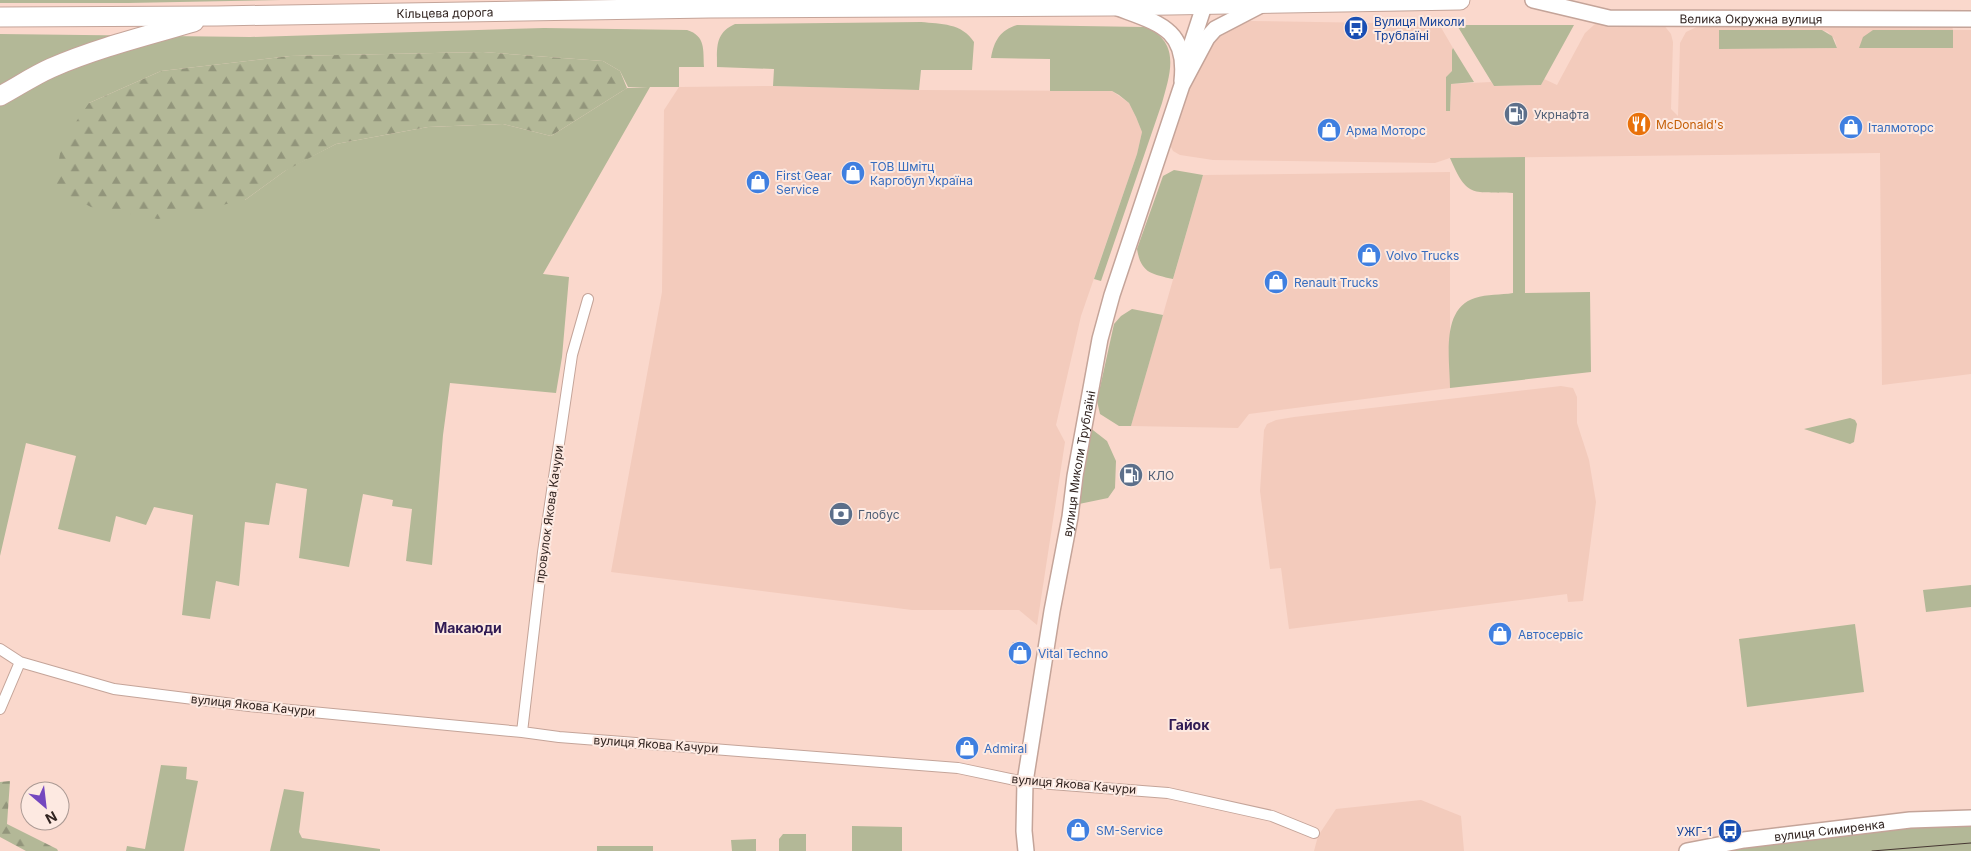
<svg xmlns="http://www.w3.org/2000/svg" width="1971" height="851" font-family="Inter,sans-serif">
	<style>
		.built { fill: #f3cbbc; fill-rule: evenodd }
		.green { fill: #b3b897; fill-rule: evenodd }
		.forest { fill: url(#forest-firs) }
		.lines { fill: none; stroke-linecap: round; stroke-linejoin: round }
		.street-casing { stroke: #c4a499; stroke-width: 12 }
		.secondary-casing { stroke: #c4a499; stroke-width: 18 }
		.highway-casing { stroke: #c4a499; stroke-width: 21 }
		.street { stroke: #fff; stroke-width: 10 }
		.secondary { stroke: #fff; stroke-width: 15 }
		.highway { stroke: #fff; stroke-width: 19 }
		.tram { stroke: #463732; stroke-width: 1 }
		.labels { text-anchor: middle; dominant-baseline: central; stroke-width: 4; stroke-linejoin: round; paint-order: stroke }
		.street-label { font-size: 12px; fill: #312420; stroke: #fde9e1 }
		.transit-label { font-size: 12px; fill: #164399; stroke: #fde9e1; text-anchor: start }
		.service-label { font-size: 12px; fill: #4e5e75; stroke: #fde9e1; text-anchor: start }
		.food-label { font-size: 12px; fill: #c56008; stroke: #fde9e1; text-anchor: start }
		.shop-label { font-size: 12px; fill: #366cbe; stroke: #fde9e1; text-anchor: start }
		.neighbourhood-label { font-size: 14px; font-weight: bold; fill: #301b54; stroke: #fde9e1 }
	</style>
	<defs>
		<pattern id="forest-firs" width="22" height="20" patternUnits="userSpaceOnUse" patternTransform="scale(1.25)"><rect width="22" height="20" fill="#b3b897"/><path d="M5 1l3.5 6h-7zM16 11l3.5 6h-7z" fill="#92957b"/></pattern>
	</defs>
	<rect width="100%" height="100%" fill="#fad8cc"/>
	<!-- built -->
	<path class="built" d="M1250,21L1439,24L1453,48L1452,50V72L1446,77L1450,111L1451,84L1491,82L1494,86L1541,85L1544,79L1557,85L1585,33L1595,24L1604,21L1663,24L1671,34L1673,42L1671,109L1678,116L1680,43L1686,32L1701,25L1952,26L1953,30H1971V374L1882,385L1880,153L1450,158L1435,163L1213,160L1180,155L1173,151L1170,145L1174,127L1201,53L1209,42L1234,25ZM1719,30H1822L1828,32L1835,40L1837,48L1719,49Z
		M773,86L919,90L1112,91L1129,103L1136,117L1142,132L1137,154L1081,316L1056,425L1065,442L1037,625L1019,610H912L611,572L662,292L664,110L679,87Z
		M1450,172V388L1249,414L1238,428L1131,426L1203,175Z
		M1561,386L1573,388L1577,397V423L1589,460L1596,502L1583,601L1568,602L1567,594L1289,629L1281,568L1270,569L1260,491L1264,430L1267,424L1276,420L1294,417Z
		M1421,800L1461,816L1464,851H1314L1318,836L1336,809Z"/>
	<!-- green -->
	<path class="green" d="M0,0H282L128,3H0Z
		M921,22C941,24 962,23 974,42L972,70H921L919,90L773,86L774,69L717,67C717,47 715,33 735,24Z
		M1017,25L1144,27C1182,41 1170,74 1162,103L1101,281L1094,279L1137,154L1142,132L1136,117L1129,103L1119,95L1112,91H1050V59L991,58C994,41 1000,30 1017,25Z
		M1465,25H1574L1541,85L1494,86L1458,27Z
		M544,28L687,30C706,36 703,50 704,67H679V87H650L543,274L569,277L562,357L556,393L450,383L443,435L432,565L406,561L412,509L392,506L393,500L363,494L349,567L299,558L307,489L276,483L269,525L245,522L239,586L216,581L210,619L182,615L193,515L154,507L146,525L116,516L110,542L58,529L76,456L26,443L0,556V34L250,37ZM483,52L603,61L620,71L628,87H648L627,88L551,136L503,124L428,127L336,144L289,168L245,200L89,103L161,71L290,56Z
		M1719,30H1822L1832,36L1837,48L1719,49Z
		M1873,30H1953V48H1859L1863,37Z
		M1453,48L1474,82L1451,84L1450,111H1446V77L1452,71V50Z
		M1525,157V293L1590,292L1591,372L1450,388C1450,360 1440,309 1475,298C1487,294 1501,295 1513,293V193C1473,191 1468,200 1450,158Z
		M1174,170L1203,175L1173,279C1151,274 1141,273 1137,249L1163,176Z
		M1132,309L1163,315L1131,426H1119L1100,414L1097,401L1114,324L1121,316Z
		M1850,418L1855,420L1857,424L1854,442L1850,444L1804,429Z
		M1089,427L1107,441L1116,461L1115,488L1108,498L1079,504Z
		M1971,585V607L1926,612L1923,590Z
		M1855,624L1864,692L1747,707L1739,639Z
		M161,765L187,767L186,779L198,781L184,851H126L127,846L145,849Z
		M284,789L304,792L299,832L302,838L380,849V851H270Z
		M1971,823V851H1723C1805,836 1888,829 1971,823Z
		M852,826L902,827V851H852Z
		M783,834H806V851H779V839Z
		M756,839V851H732L731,840Z
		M597,846H653V851H597Z"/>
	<!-- forest -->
	<path class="forest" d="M483,52L603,61L620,71L627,88L551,136L503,124L428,127L336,144L285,171L245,200L158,219L91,207L54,188L62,142L89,103L161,71L290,56Z
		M10,781L7,824L57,849L58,851H26L0,837V782Z"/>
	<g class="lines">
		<!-- street casing -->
		<g class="street-casing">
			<path id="street" d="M0,649L20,662L114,689L249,706L522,732L559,737L958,768L1025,782L1168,793L1272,816L1314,833
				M0,709L20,662
				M522,732L543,552L572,355L588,299"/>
		</g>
		<!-- secondary casing -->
		<g class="secondary-casing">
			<g id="secondary">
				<path id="s1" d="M1533,0L1609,18L1971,19"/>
				<path d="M1118,8C1158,23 1188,29 1182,81"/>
				<path d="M1186,61L1206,0"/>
				<path id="s2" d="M1026,851L1024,831L1025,782L1052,611L1070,517L1075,476L1100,339L1112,295L1182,85L1207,38L1215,29L1263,4"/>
				<path id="s3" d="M1687,851L1744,840L1910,820L1971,818"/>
			</g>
		</g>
		<!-- highway casing -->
		<g class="highway-casing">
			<g id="highway">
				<path id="s4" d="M0,17L217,16L710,8L1112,6L1460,0"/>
				<path d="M0,96C17,87 33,76 51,68C97,48 146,36 194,22"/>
			</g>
		</g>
		<!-- street -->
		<use href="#street" class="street"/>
		<!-- secondary -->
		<use href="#secondary" class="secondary"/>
		<!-- highway -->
		<use href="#highway" class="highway"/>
		<!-- tram -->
		<path class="tram" d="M1872,851L1971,843"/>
	</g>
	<!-- icons -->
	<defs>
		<g id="bus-disc" transform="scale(1.25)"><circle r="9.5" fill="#1a4fb4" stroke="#fde9e1"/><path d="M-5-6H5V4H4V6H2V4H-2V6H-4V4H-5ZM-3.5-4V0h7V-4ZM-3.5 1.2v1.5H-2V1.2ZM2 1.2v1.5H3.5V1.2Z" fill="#fff"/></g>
		<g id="fuel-disc" transform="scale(1.25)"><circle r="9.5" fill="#5c6f8a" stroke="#fde9e1"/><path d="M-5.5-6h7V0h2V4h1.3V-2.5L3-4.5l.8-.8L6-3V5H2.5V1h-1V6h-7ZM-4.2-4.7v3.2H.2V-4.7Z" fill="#fff"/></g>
		<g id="restaurant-disc" transform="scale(1.25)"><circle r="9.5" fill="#e8710a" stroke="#fde9e1"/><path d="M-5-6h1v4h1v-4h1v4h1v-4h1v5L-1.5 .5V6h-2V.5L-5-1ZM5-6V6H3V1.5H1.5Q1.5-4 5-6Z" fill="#fff"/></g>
		<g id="shop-disc" transform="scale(1.25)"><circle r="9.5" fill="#3f7fe0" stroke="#fde9e1"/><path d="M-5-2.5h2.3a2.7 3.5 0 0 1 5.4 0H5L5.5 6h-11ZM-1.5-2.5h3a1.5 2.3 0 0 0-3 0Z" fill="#fff"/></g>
		<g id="bank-disc" transform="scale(1.25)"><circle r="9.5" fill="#5c6f8a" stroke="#fde9e1"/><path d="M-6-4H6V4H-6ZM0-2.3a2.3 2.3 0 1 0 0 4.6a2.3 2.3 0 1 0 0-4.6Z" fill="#fff"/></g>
	</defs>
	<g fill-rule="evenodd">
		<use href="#bus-disc" x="1356" y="28"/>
		<use href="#fuel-disc" x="1516" y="114"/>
		<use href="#restaurant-disc" x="1639" y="124"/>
		<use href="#shop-disc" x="1851" y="127"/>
		<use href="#shop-disc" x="1329" y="130"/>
		<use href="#shop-disc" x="853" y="173"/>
		<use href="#shop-disc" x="758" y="182"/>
		<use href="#shop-disc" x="1369" y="255"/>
		<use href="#shop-disc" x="1276" y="282"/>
		<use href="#fuel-disc" x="1131" y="475"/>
		<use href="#bank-disc" x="841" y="514"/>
		<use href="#shop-disc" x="1500" y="634"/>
		<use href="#shop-disc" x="1020" y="653"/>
		<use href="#shop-disc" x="967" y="748"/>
		<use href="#shop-disc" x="1078" y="830"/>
		<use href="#bus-disc" x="1730" y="831"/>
	</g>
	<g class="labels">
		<!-- street labels -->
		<g class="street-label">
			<text stroke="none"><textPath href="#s4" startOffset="445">Кільцева дорога</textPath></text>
			<text stroke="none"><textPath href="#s1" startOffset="220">Велика Окружна вулиця</textPath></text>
			<text stroke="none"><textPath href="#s2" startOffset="392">вулиця Миколи Трублаїні</textPath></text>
			<text transform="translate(549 514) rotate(-82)">провулок Якова Качури</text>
			<text transform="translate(253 705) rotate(6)">вулиця Якова Качури</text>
			<text transform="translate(656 744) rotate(4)">вулиця Якова Качури</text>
			<text transform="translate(1074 784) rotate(5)">вулиця Якова Качури</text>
			<text stroke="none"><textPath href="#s3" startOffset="144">вулиця Симиренка</textPath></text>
		</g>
		<!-- transit labels -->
		<g class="transit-label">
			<text x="1374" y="21">Вулиця Миколи<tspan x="1374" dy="14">Трублаїні</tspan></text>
			<text x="1712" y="831" text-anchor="end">УЖГ-1</text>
		</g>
		<!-- service labels -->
		<g class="service-label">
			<text x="1534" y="114">Укрнафта</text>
			<text x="1148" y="475">КЛО</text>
			<text x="858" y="514">Глобус</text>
		</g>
		<!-- food labels -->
		<g class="food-label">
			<text x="1656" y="124">McDonald's</text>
		</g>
		<!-- shop labels -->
		<g class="shop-label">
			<text x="1868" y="127">Італмоторс</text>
			<text x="1346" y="130">Арма Моторс</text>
			<text x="870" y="166">ТОВ Шмітц<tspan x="870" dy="14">Каргобул Україна</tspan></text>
			<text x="776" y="175">First Gear<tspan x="776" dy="14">Service</tspan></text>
			<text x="1386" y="255">Volvo Trucks</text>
			<text x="1294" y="282">Renault Trucks</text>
			<text x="1518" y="634">Автосервіс</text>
			<text x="1038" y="653">Vital Techno</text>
			<text x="984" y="748">Admiral</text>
			<text x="1096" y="830">SM-Service</text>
		</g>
		<!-- neighbourhood labels -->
		<g class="neighbourhood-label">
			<text x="468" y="627">Макаюди</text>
			<text x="1189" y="724">Гайок</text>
		</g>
	</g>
	<!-- north arrow -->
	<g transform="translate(45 806) rotate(152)"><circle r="24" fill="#fde9e1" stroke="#ab9a94"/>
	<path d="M0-4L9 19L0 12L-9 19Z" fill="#7447bf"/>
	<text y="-8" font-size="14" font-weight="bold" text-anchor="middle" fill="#312420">N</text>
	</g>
</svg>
